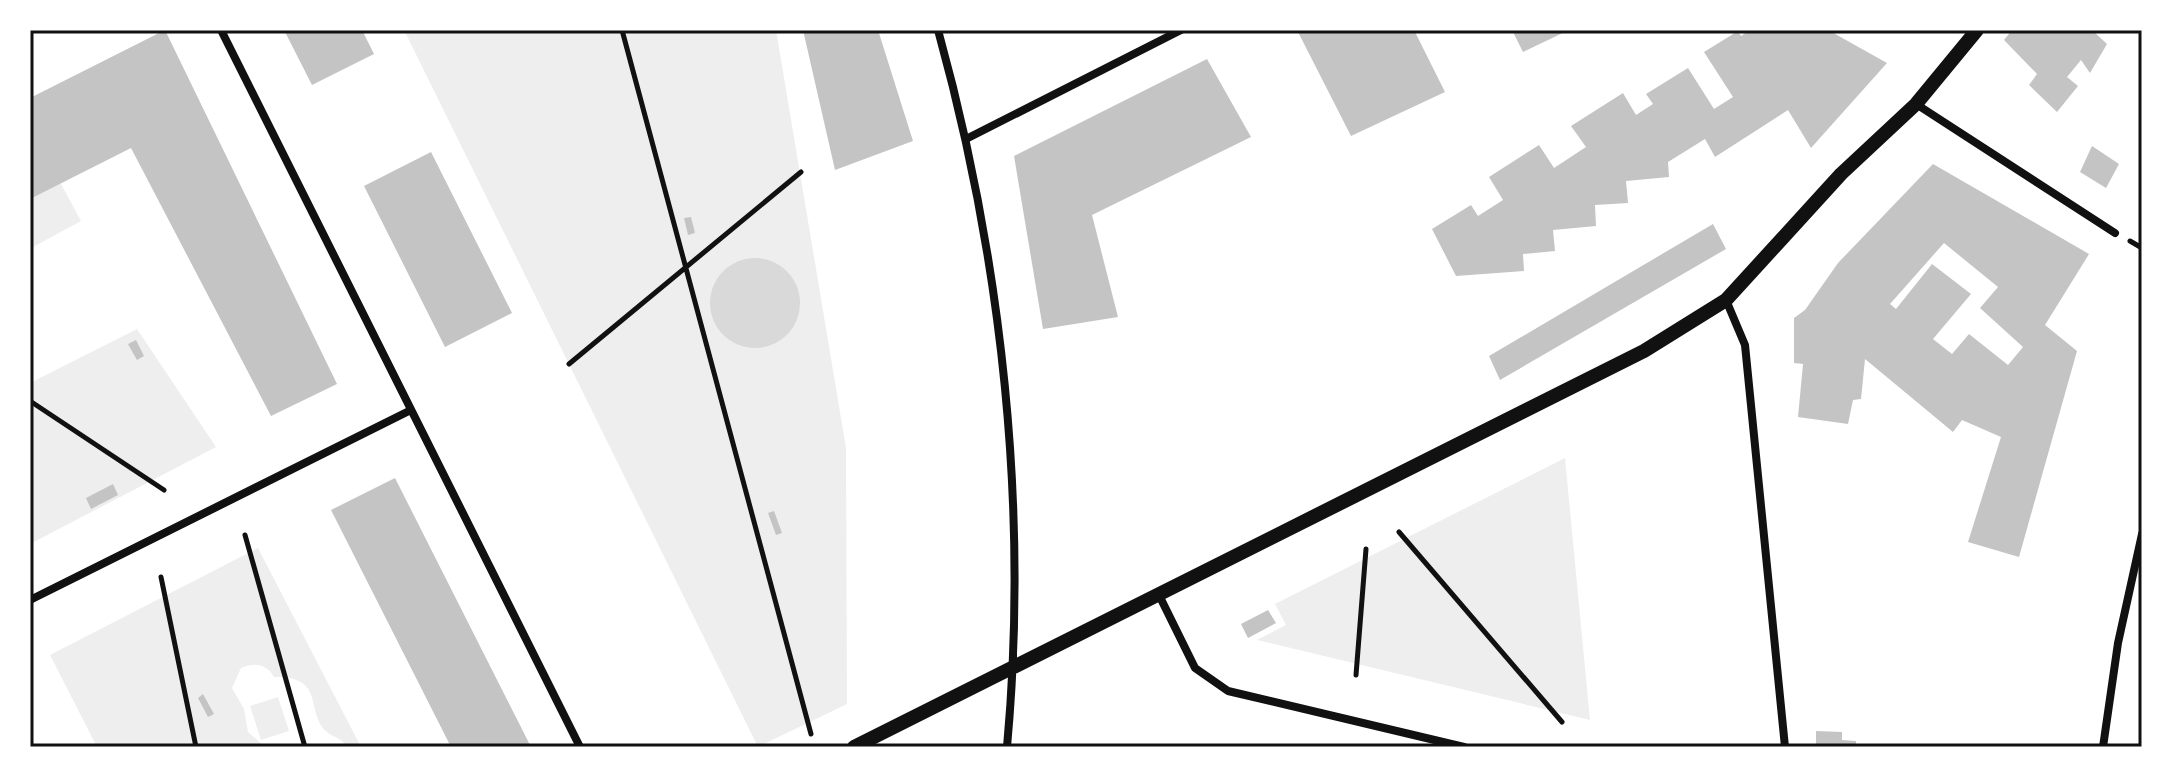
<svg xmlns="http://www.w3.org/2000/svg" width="2172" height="777" font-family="'Golos Text',sans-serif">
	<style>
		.green { fill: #eee }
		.water { fill: #d9d9d9 }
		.building { fill: #c4c4c4; fill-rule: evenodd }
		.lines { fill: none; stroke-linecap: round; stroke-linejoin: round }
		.path { stroke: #111; stroke-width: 5 }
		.minor { stroke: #111; stroke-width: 8 }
		.tertiary { stroke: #111; stroke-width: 14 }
		.neatline { fill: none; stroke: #111; stroke-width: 3 }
	</style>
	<rect width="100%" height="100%" fill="#fff"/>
	<!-- green -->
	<path class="green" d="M404,30H776L846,448L847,704L758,747Z
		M60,182L81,221L33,247L30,198Z
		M137,329L216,447L30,544V383Z
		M1565,458L1590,720L1257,640L1286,625L1275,604Z
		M258,548L361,747H347C341,737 334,738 327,732C304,712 327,676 274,677C267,664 255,662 241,668L232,688L244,709L248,732L265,747H97L50,655Z
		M278,697L289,731L261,740L250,706Z"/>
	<!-- water -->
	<path class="water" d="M710 303a45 45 0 1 1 90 0a45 45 0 1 1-90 0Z"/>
	<!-- building -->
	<path class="building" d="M165,30L337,384L271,416L131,148L30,199V98Z
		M284,30H362L374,54L312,85Z
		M803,30H878L913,141L835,170Z
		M1297,30H1414L1445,92L1351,136Z
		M1512,30H1569L1523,52Z
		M1750,30H1828L1887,63L1811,148L1788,110L1715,157L1705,139L1668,162L1669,177L1626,181L1628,203L1595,205L1596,226L1553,230L1555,251L1523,254L1524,271L1456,276L1432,229L1471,205L1478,216L1503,200L1489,177L1539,145L1554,168L1586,147L1571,126L1623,93L1636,115L1653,104L1646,94L1688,68L1714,109L1733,97L1704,52L1738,31L1741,36Z
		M2012,30H2092L2107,44L2090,73L2081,60L2067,77L2078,86L2057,112L2029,85L2037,74L2004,40Z
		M1207,59L1251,137L1092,215L1118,317L1043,329L1014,156Z
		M2092,146L2119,164L2106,188L2080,172Z
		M431,152L512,313L445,347L364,186Z
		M1933,164L2089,254L2045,325L2077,351L2019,557L1968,542L2001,437L1962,420L1953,432L1865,359L1861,399L1853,400L1848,424L1798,417L1803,364L1794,363V318L1805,310L1838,263ZM1944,243L1998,287L1980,308L2023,347L2008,365L1969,334L1952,354L1933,339L1971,294L1932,264L1896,309L1890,304Z
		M691,217L695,233L688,235L684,218Z
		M1713,224L1726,249L1500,380L1489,356Z
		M136,340L144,356L137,360L128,344Z
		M395,478L531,747H451L331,510Z
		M113,484L118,495L91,509L86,498Z
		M774,511L782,533L776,535L768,513Z
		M1268,610L1276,623L1248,638L1241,624Z
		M203,694L214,714L208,717L198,698Z
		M1816,731L1842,732V740L1856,741V747H1816Z"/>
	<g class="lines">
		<!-- path -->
		<path class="path" d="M622,30L811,734
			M2130,241L2142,248
			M569,364L801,172
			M30,401L164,490
			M1399,532L1562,722
			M245,535L305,747
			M161,577L196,747
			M1356,675L1366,549"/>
		<!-- minor -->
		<path class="minor" d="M221,30L580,747
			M938,30C1002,261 1029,508 1007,747
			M1916,104L2115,233
			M966,139L1181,30
			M1726,300L1745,345L1785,747
			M1159,595L1195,668L1228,691L1464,747
			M30,600L411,410
			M2103,747L2118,643L2142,534"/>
		<!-- tertiary -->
		<path class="tertiary" d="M854,747L1644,351L1726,300L1841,174L1916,104L1977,30"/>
	</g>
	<!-- border -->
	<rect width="2172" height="777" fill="none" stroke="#ffffff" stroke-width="64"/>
	<rect x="32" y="32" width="2108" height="713" class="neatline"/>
</svg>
